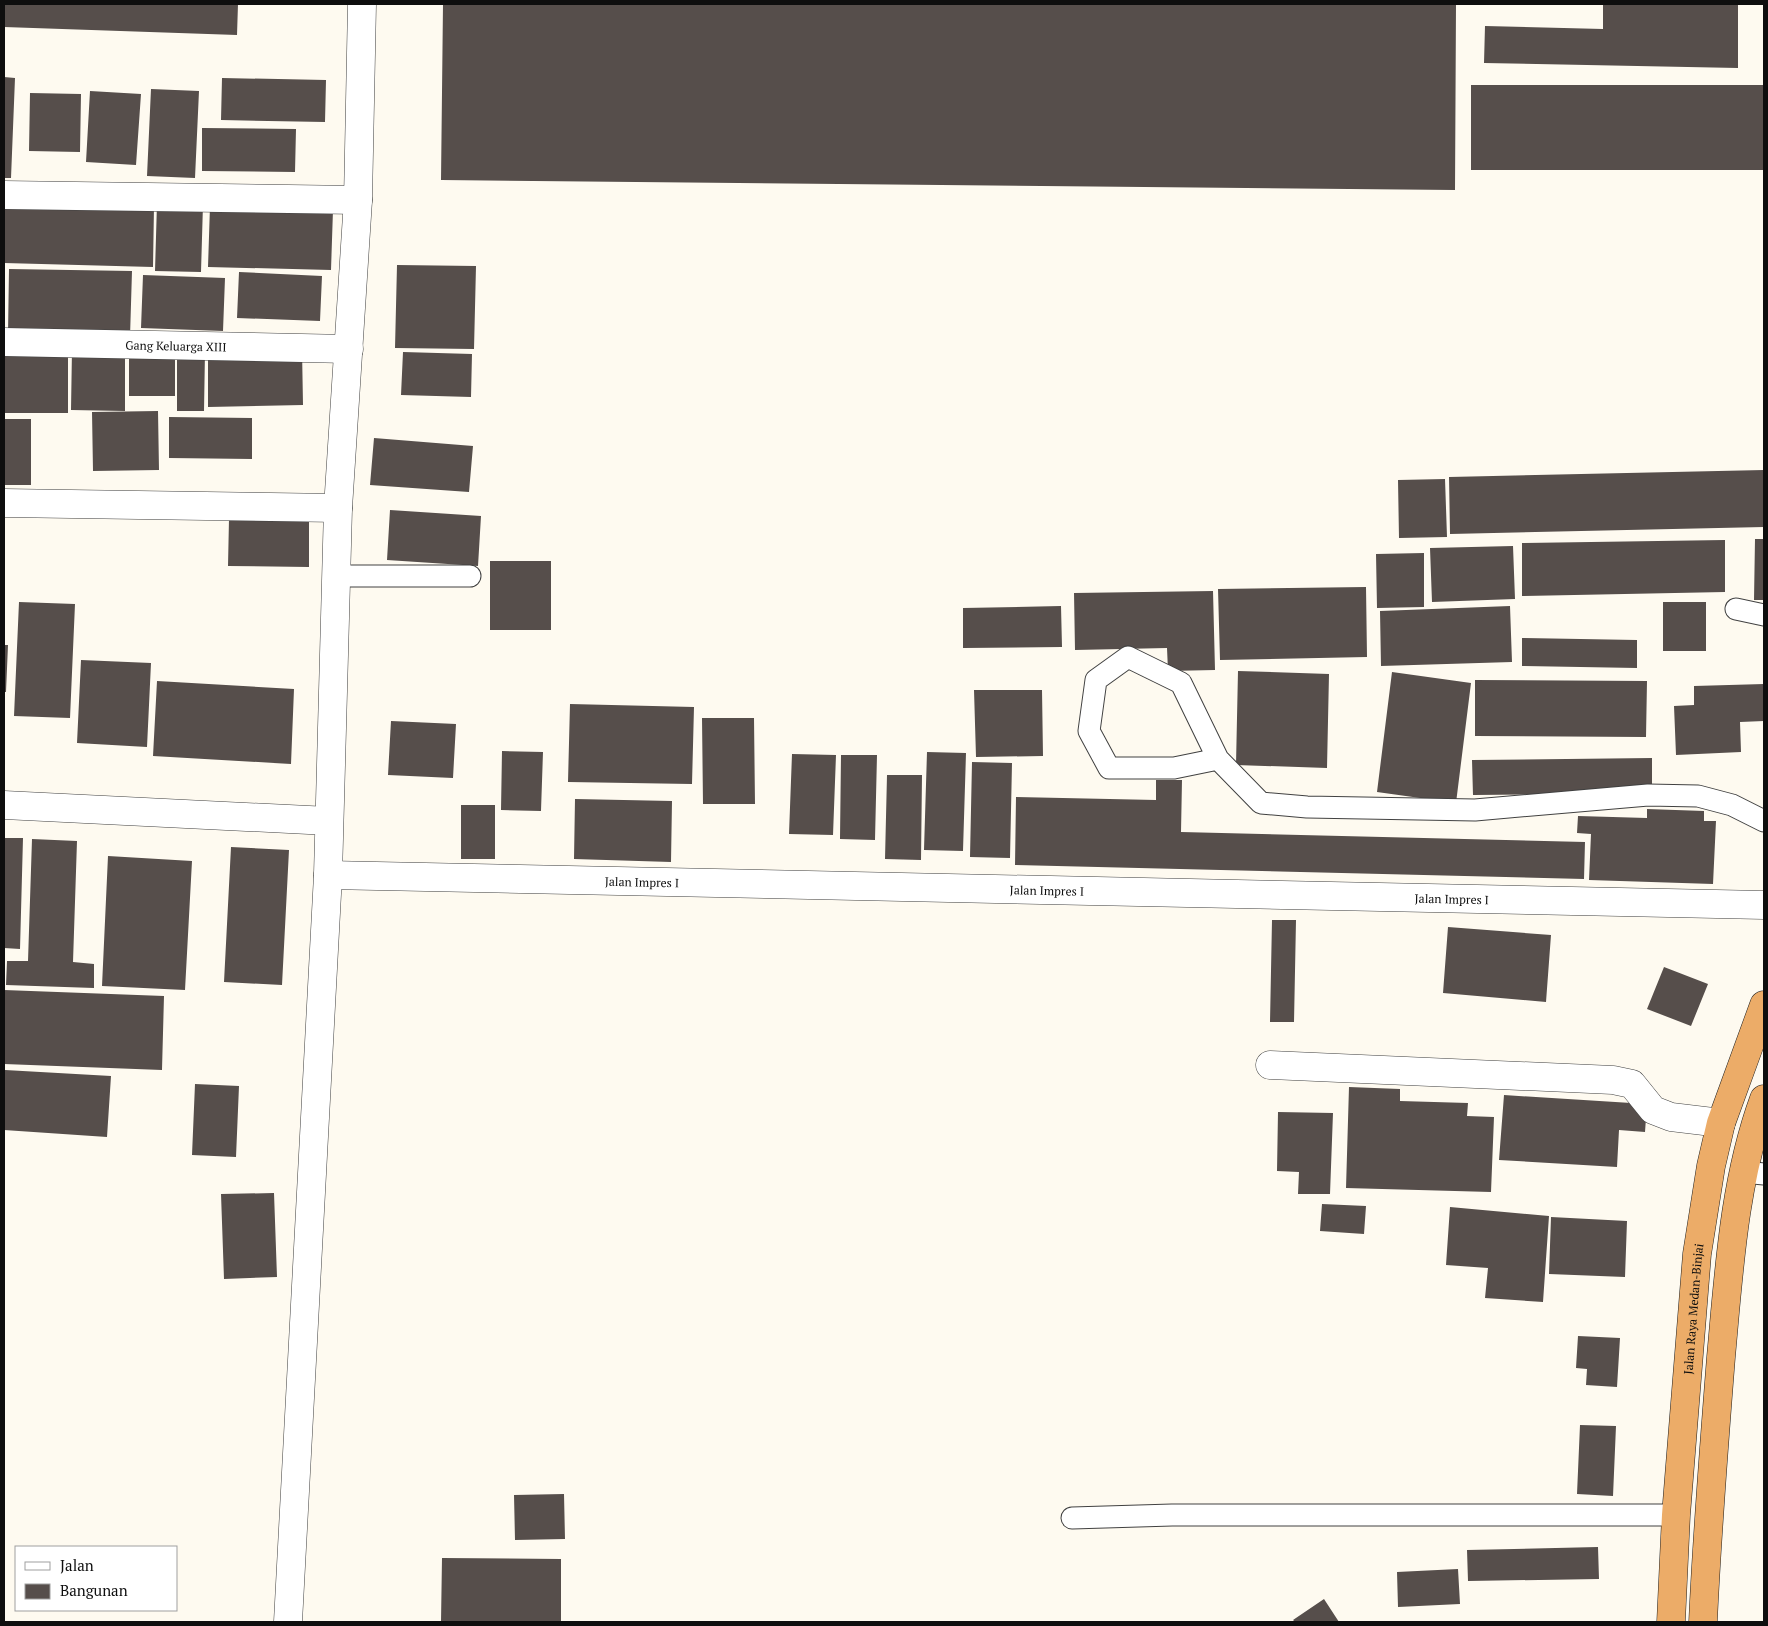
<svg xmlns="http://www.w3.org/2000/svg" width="1768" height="1626" font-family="'PT Serif',serif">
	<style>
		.building { fill: #564e4b }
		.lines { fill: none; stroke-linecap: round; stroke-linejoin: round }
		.service-casing { stroke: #414141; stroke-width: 23 }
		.minor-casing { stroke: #414141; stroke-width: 29 }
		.trunk-casing { stroke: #1f1f1f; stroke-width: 29 }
		.service { stroke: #fff; stroke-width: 21 }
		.minor { stroke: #fff; stroke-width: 28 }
		.trunk { stroke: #ecac68; stroke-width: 28 }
		.labels { text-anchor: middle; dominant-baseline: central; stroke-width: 5; stroke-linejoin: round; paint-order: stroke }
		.street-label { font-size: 12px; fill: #0e0e0e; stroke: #fff }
	</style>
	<rect width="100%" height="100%" fill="#fefaf0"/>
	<!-- building -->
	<path class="building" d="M4,4H238L237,35L4,27Z
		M443,4H1456L1455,190L441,180Z
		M1603,4H1738V68L1484,63L1485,26L1603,29Z
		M4,77L15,78L11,178H4Z
		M222,78L326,80L325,122L221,120Z
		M1471,85H1764V170H1471Z
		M151,89L199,91L195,178L147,176Z
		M90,91L141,94L136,165L86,162Z
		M30,93L81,94L80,152L29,151Z
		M202,128L296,129L295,172L202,171Z
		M5,203L154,206L153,267L4,263Z
		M157,203L203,204L201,272L155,271Z
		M210,206L333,210L331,270L208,267Z
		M397,265L476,266L474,349L395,348Z
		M9,269L132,271L130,337L8,334Z
		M239,272L322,276L320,321L237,318Z
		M143,275L225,278L223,331L141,328Z
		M5,349L68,350V413H4Z
		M72,349L125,350V411L71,410Z
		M302,349L303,405L208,407V351Z
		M129,351H175V396H129Z
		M177,351H205L204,411H177Z
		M403,352L472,354L471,397L401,395Z
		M158,411L159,470L93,471L92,412Z
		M169,417L252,418V459L169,458Z
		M4,419H31V485H4Z
		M374,438L473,446L469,492L370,485Z
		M1764,470V527L1450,534L1449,477Z
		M1445,479L1447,537L1399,538L1398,480Z
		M390,510L481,516L478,566L387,560Z
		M229,519L309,520V567L228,566Z
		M1755,539H1764V600H1754Z
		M1725,540V592L1522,596V543Z
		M1513,546L1515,599L1432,602L1430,548Z
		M1424,553V607L1377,608L1376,554Z
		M490,561H551V630H490Z
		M1366,587L1367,657L1220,660L1218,589Z
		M1213,591L1215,670L1168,671L1167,648L1075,650L1074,593Z
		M19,602L75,604L70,718L14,716Z
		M1663,602H1706V651H1663Z
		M1061,606L1062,647L963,648V608Z
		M1510,606L1512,662L1381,666L1380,611Z
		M1522,638L1637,640V668L1522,666Z
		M4,645H8L6,692H4Z
		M81,660L151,663L147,747L77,743Z
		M1238,671L1329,674L1327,768L1236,765Z
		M1392,672L1471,683L1456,803L1377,792Z
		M1475,680L1647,681L1646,737L1475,736Z
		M157,681L294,689L291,764L153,756Z
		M1764,684V721L1740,722L1741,752L1676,755L1674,706L1694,705V686Z
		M974,690H1042L1043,756L976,757Z
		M570,704L694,707L692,784L568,782Z
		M702,718H754L755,804H703Z
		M391,721L456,724L453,778L388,775Z
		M502,751L543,752L541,811L501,810Z
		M927,752L966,753L963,851L924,850Z
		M792,754L836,755L833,835L789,834Z
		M841,755H877L875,840L840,839Z
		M1652,758V793L1473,795L1472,760Z
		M972,762L1012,763L1010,858L970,857Z
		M887,775H922L921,860L885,859Z
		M1156,780H1182L1181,832L1585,842L1584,879L1015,865L1016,797L1156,800Z
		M575,799L672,801L671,862L574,859Z
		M461,805H495V859H461Z
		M1647,809L1704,811V821H1716L1713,884L1589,880L1591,834L1577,833L1578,816L1647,818Z
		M4,838H23L20,949L4,948Z
		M32,839L77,841L73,962L94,964V988L6,985L7,961H28Z
		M231,847L289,850L282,985L224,982Z
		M108,856L192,861L185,990L102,986Z
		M1272,920H1296L1294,1022H1270Z
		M1448,927L1551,935L1546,1002L1443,993Z
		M1664,967L1708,984L1691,1026L1647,1009Z
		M4,990L164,996L162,1070L4,1064Z
		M5,1070L111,1076L107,1137L4,1130Z
		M195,1084L239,1086L236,1157L192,1155Z
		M1349,1087L1400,1089V1101L1468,1103L1467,1116L1494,1117L1491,1192L1346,1188Z
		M1504,1095L1647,1104L1645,1132L1619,1130L1617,1167L1499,1160Z
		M1278,1112L1333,1113L1330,1194H1298L1299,1172L1277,1171Z
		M274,1193L277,1277L224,1279L221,1194Z
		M1322,1204L1366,1206L1364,1234L1320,1231Z
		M1450,1207L1549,1216L1543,1302L1485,1298L1488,1268L1446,1265Z
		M1551,1217L1627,1221L1625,1277L1549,1274Z
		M1578,1336L1620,1338L1617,1387L1586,1385L1587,1369L1576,1368Z
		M1580,1425L1616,1426L1613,1496L1577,1494Z
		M564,1494L565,1539L515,1540L514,1495Z
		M1598,1547L1599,1579L1468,1581L1467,1550Z
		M442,1558L561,1559V1622H441Z
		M1458,1569L1460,1604L1398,1607L1397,1572Z
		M1324,1599L1339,1622H1295L1293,1620Z"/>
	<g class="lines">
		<!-- service casing -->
		<g class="service-casing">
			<path id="service" d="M336,576H470
				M1736,609L1764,615
				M1218,759L1174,768H1109L1089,731L1096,680L1128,657L1181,683L1218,759L1261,803L1307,807L1475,810L1648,795L1698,796L1732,805L1764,821
				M1743,1172L1764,1174
				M1072,1518L1172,1515H1676"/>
		</g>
		<!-- minor casing -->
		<g class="minor-casing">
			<g id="minor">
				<path d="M4,195L358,200"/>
				<path id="s1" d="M4,342L349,349"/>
				<path d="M4,503L338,508"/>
				<path d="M4,805L329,821"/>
				<path id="s2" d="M328,875L1764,905"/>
				<path d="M1270,1065L1613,1080L1632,1084L1653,1110L1671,1117L1721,1123"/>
				<path d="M288,1622L328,875L338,508L358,200L362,4"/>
			</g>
		</g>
		<!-- trunk casing -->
		<g class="trunk-casing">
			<g id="trunk">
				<path id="s3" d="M1671,1622L1676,1515L1697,1254L1711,1166L1721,1123L1764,1005"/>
				<path d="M1703,1622C1707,1534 1714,1445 1721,1357C1729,1270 1734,1181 1764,1099"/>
			</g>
		</g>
		<!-- service -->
		<use href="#service" class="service"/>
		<!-- minor -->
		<use href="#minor" class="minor"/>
		<!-- trunk -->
		<use href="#trunk" class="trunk"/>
	</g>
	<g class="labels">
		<!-- street labels -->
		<g class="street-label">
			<text stroke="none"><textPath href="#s1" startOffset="172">Gang Keluarga XIII</textPath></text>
			<text stroke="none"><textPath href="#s2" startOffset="314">Jalan Impres I</textPath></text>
			<text stroke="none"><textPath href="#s2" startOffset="719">Jalan Impres I</textPath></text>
			<text stroke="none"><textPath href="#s2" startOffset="1124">Jalan Impres I</textPath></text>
			<text stroke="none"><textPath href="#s3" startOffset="314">Jalan Raya Medan-Binjai</textPath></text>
		</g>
	</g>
	<!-- border -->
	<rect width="1768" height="1626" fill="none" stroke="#0e0e0e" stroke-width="10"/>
	<!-- legend -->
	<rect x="15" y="1546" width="162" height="65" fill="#ffffff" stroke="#9f9f9f"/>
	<rect x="25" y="1562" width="25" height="8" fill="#ffffff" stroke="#9f9f9f"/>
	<text x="60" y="1571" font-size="15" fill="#0e0e0e">Jalan</text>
	<rect x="25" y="1584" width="25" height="15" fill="#564e4b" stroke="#9f9f9f"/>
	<text x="60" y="1596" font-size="15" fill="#0e0e0e">Bangunan</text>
</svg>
